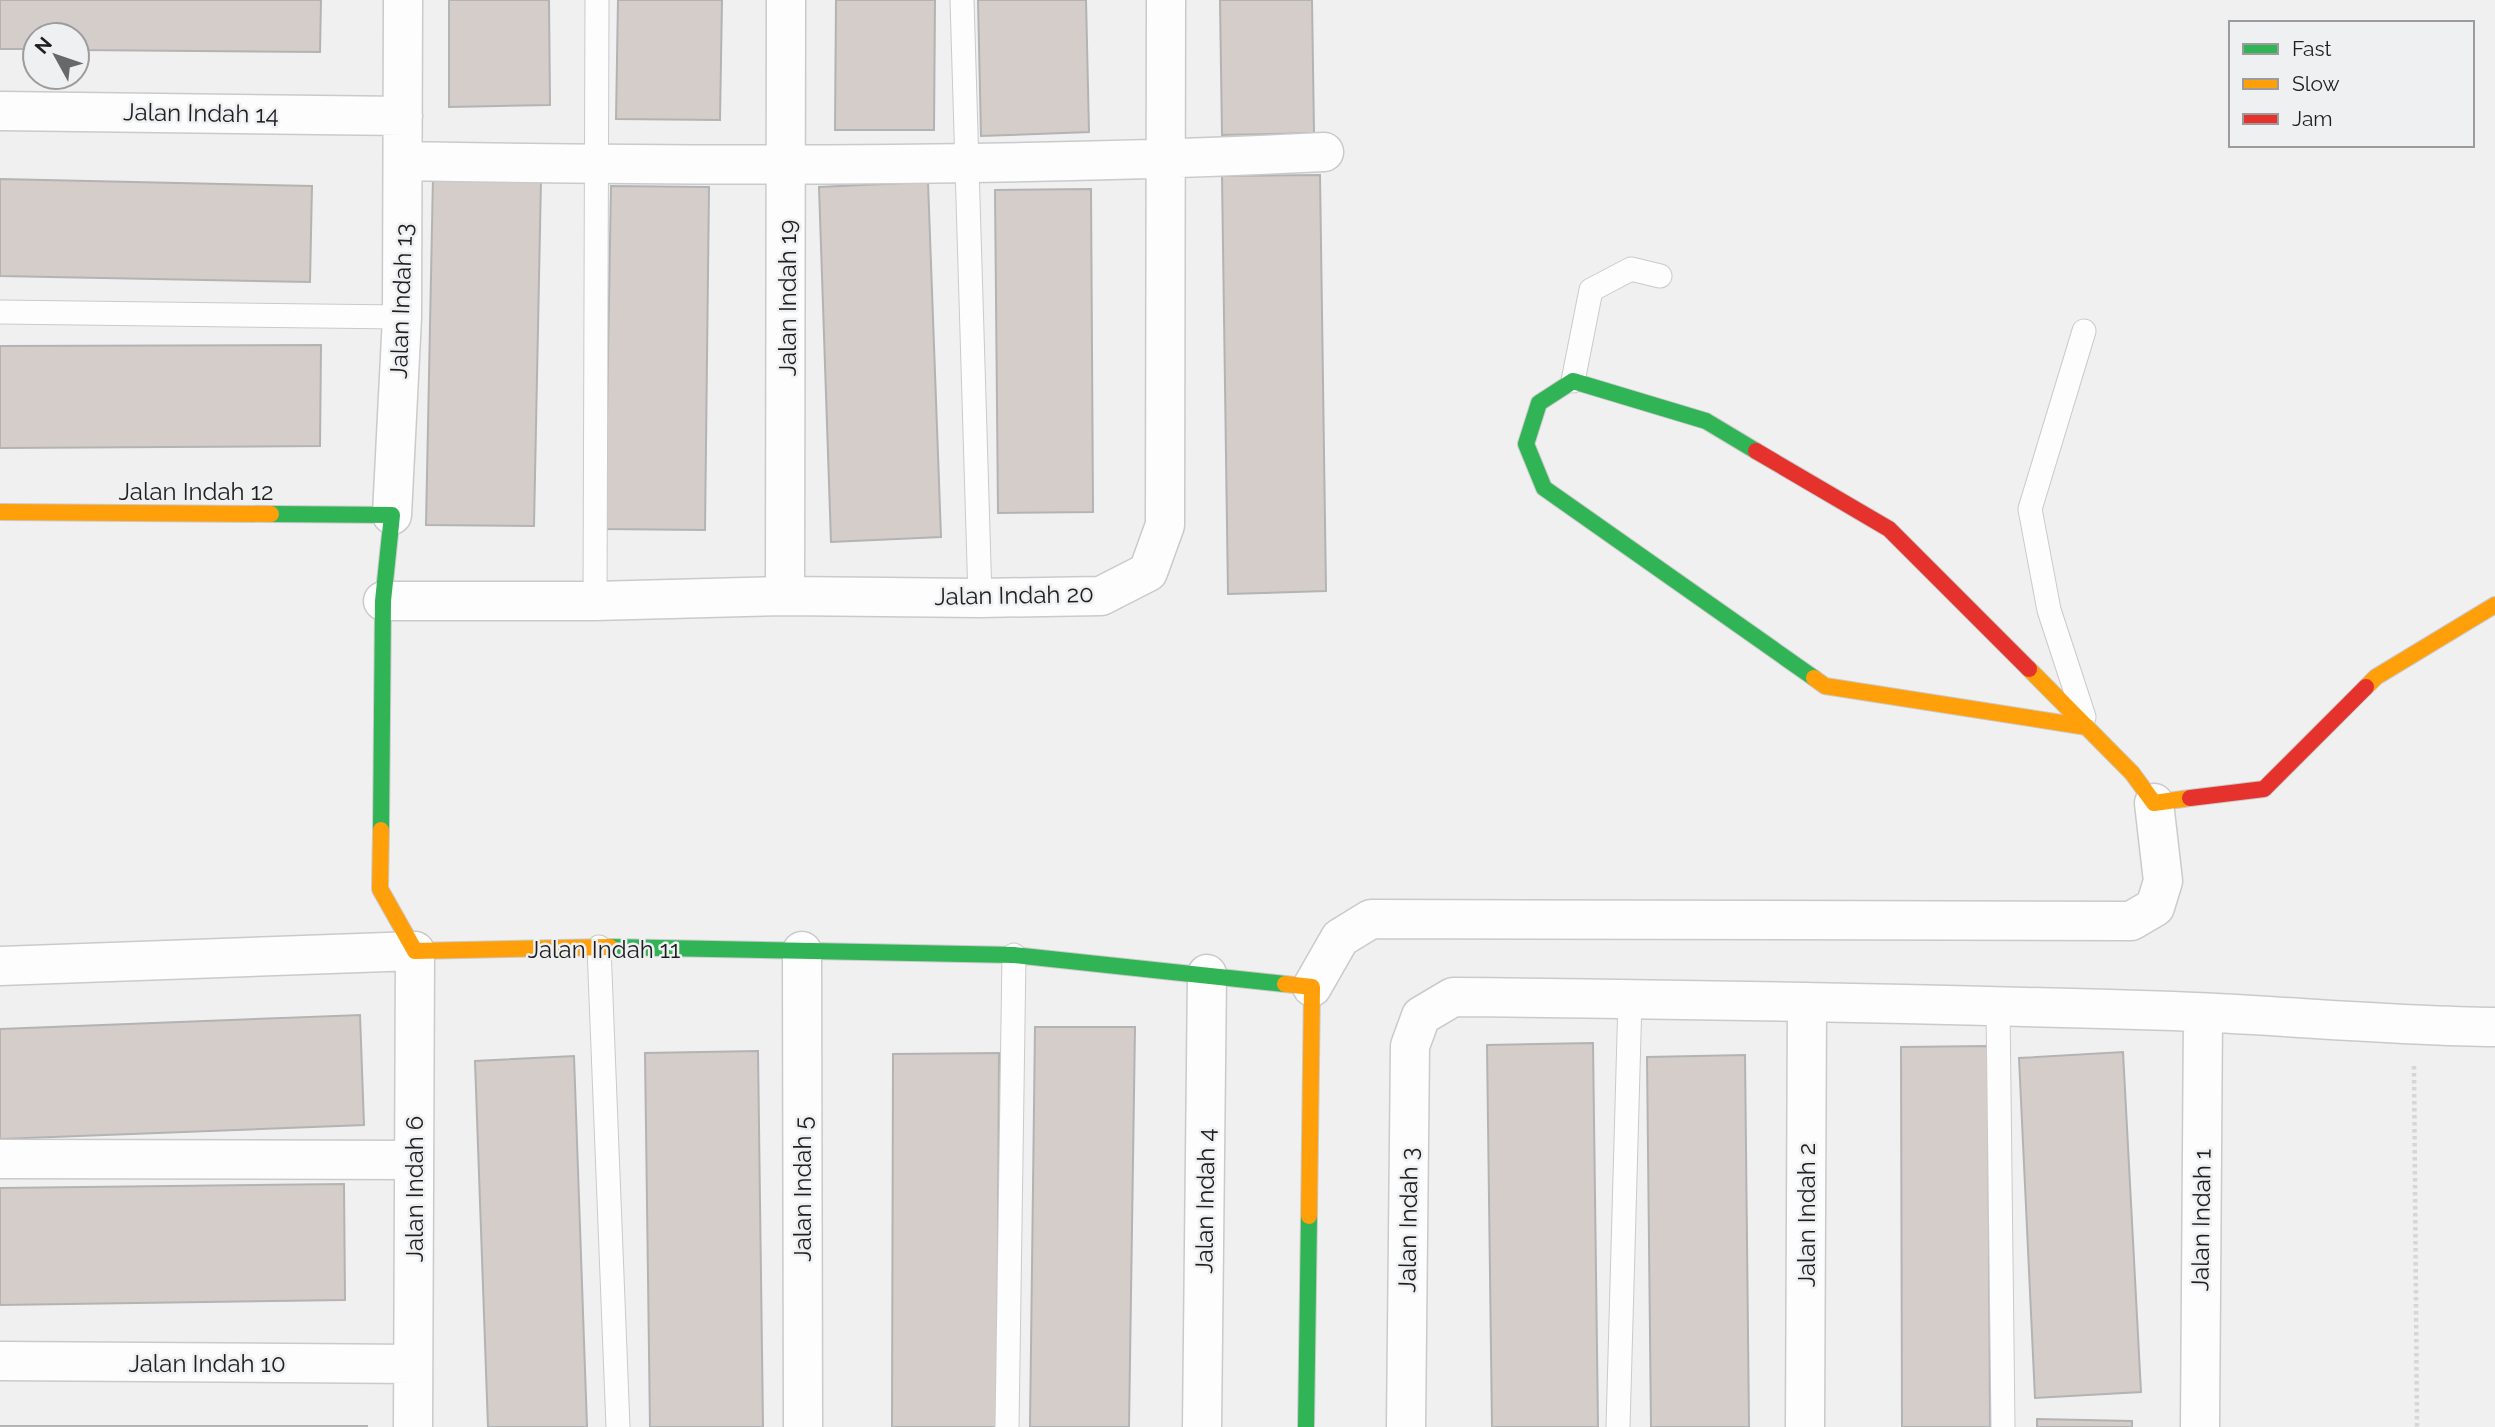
<svg xmlns="http://www.w3.org/2000/svg" width="2495" height="1427" font-family="Raleway,sans-serif">
	<style>
		.building { fill: #d5cdca; stroke: #b4b3b3; stroke-width: 2 }
		.lines { fill: none; stroke-linecap: round; stroke-linejoin: round }
		.lane-casing { stroke: #cacaca; stroke-width: 25 }
		.street-casing { stroke: #cacaca; stroke-width: 41 }
		.fast-casing { stroke: #cacaca; stroke-width: 18 }
		.slow-casing { stroke: #cacaca; stroke-width: 18 }
		.jam-casing { stroke: #cacaca; stroke-width: 18 }
		.path { stroke: #d6d6d6; stroke-width: 4.5; stroke-dasharray: 3.5 3.5; stroke-linecap: butt }
		.lane { stroke: #fdfdfd; stroke-width: 23 }
		.street { stroke: #fdfdfd; stroke-width: 38 }
		.fast { stroke: #30b455; stroke-width: 16 }
		.slow { stroke: #ff9f0a; stroke-width: 16 }
		.jam { stroke: #e5322d; stroke-width: 16 }
		.labels { text-anchor: middle; dominant-baseline: central; stroke-width: 5; stroke-linejoin: round; paint-order: stroke }
		.street-label { font-size: 24px; fill: #1f1f20; stroke: #eff0f2 }
	</style>
	<rect width="100%" height="100%" fill="#f0f0f1"/>
	<!-- building -->
	<path class="building" d="M0,0H321L320,52L77,50V35H35V49H0Z
		M449,0H549L550,105L449,107Z
		M618,0H722L720,120L616,119Z
		M836,0H935L934,130H835Z
		M978,0H1086L1089,132L981,136Z
		M1220,0H1312L1314,133L1222,135Z
		M1320,175L1326,591L1228,594L1222,176Z
		M433,177L541,179L534,526L426,525Z
		M0,179L312,186L310,282L0,276Z
		M928,182L941,537L831,542L819,187Z
		M611,186L709,187L705,530L605,529Z
		M1091,189L1093,512L998,513L995,190Z
		M321,345L320,446L0,448V346Z
		M360,1015L364,1125L0,1139V1029Z
		M1035,1027H1135L1129,1427H1030Z
		M1593,1043L1598,1427H1492L1487,1045Z
		M1988,1046L1990,1427H1902L1901,1047Z
		M758,1051L763,1427H650L645,1053Z
		M2123,1052L2141,1392L2035,1398L2019,1058Z
		M999,1053L997,1427H892L893,1054Z
		M1745,1055L1749,1427H1651L1647,1057Z
		M574,1056L587,1427H488L475,1061Z
		M344,1184L345,1300L0,1305V1188Z
		M2037,1419L2132,1421V1427H2037Z
		M0,1426H368L0,1427Z"/>
	<g class="lines">
		<!-- lane casing -->
		<g class="lane-casing">
			<path id="lane" d="M962,0L980,598
				M0,312L402,317
				M2084,331L2030,509L2049,610L2084,717
				M1573,381L1591,290L1631,269L1660,276
				M595,601L597,0
				M599,947L618,1427
				M1998,1006L2003,1427
				M1007,1427L1014,955
				M1618,1427L1630,999"/>
		</g>
		<!-- street casing -->
		<g class="street-casing">
			<path id="street" d="M0,111L403,116
				M404,161C711,167 1018,167 1324,152
				M392,515L402,317L403,0
				M785,596L786,0
				M383,601H595L785,596L980,598L1101,596L1148,572L1165,525L1166,0
				M802,951L803,1427
				M0,966L415,951L413,1427
				M1312,987L1340,938L1371,919L2131,921L2155,907L2163,881L2154,803
				M0,1159L414,1160
				M0,1361L413,1364
				M1202,1427L1207,974
				M1406,1427L1410,1046L1421,1016L1453,997C1693,999 1933,1004 2173,1011C2280,1015 2387,1026 2495,1027
				M1805,1427L1807,1002
				M2200,1427L2203,1013"/>
		</g>
		<!-- fast casing -->
		<g class="fast-casing">
			<path id="fast" d="M1756,451L1706,421L1573,381L1539,403L1526,444L1544,488L1814,678
				M271,514L392,515L383,601L381,830
				M610,947L1014,955L1285,984
				M1306,1427L1309,1216"/>
		</g>
		<!-- slow casing -->
		<g class="slow-casing">
			<path id="slow" d="M0,512L271,514
				M2029,669L2132,773L2154,803L2190,798
				M1814,678L1825,686L2087,727
				M2366,687L2376,677L2495,605
				M381,830L380,889L415,951L610,947
				M1285,984L1312,987L1309,1216"/>
		</g>
		<!-- jam casing -->
		<g class="jam-casing">
			<path id="jam" d="M1756,451L1889,529L2029,669
				M2190,798L2264,789L2366,687"/>
		</g>
		<!-- path -->
		<path class="path" d="M2414,1066L2417,1427"/>
		<!-- lane -->
		<use href="#lane" class="lane"/>
		<!-- street -->
		<use href="#street" class="street"/>
		<!-- fast -->
		<use href="#fast" class="fast"/>
		<!-- slow -->
		<use href="#slow" class="slow"/>
		<!-- jam -->
		<use href="#jam" class="jam"/>
	</g>
	<g class="labels">
		<!-- street labels -->
		<g class="street-label">
			<text transform="translate(201 113) rotate(1)">Jalan Indah 14</text>
			<text transform="translate(787 298) rotate(-90)">Jalan Indah 19</text>
			<text transform="translate(401 301) rotate(-88)">Jalan Indah 13</text>
			<text x="196" y="491">Jalan Indah 12</text>
			<text transform="translate(1014 595) rotate(-1)">Jalan Indah 20</text>
			<text x="604" y="949">Jalan Indah 11</text>
			<text transform="translate(414 1189) rotate(-90)">Jalan Indah 6</text>
			<text transform="translate(802 1189) rotate(-90)">Jalan Indah 5</text>
			<text transform="translate(1205 1201) rotate(-89)">Jalan Indah 4</text>
			<text transform="translate(1806 1215) rotate(-90)">Jalan Indah 2</text>
			<text transform="translate(1408 1220) rotate(-89)">Jalan Indah 3</text>
			<text transform="translate(2201 1220) rotate(-89)">Jalan Indah 1</text>
			<text x="207" y="1363">Jalan Indah 10</text>
		</g>
	</g>
	<!-- legend -->
	<rect x="2229" y="21" width="245" height="126" fill="#eff0f2" stroke="#9c9c9e" stroke-width="2"/>
	<rect x="2243" y="44" width="35" height="10" fill="#30b455" stroke="#9c9c9e" stroke-width="2"/>
	<text x="2292" y="56" font-size="21" fill="#1f1f20">Fast</text>
	<rect x="2243" y="79" width="35" height="10" fill="#ff9f0a" stroke="#9c9c9e" stroke-width="2"/>
	<text x="2292" y="91" font-size="21" fill="#1f1f20">Slow</text>
	<rect x="2243" y="114" width="35" height="10" fill="#e5322d" stroke="#9c9c9e" stroke-width="2"/>
	<text x="2292" y="126" font-size="21" fill="#1f1f20">Jam</text>
	<!-- north arrow -->
	<g transform="translate(56 56) rotate(310)"><circle r="33" fill="#eff0f2" stroke="#9c9c9e" stroke-width="2"/>
	<path d="M0-5L12 26L0 18L-12 26Z" fill="#686869"/>
	<text y="-10" font-size="19" font-weight="bold" text-anchor="middle" fill="#1f1f20">N</text>
	</g>
</svg>
